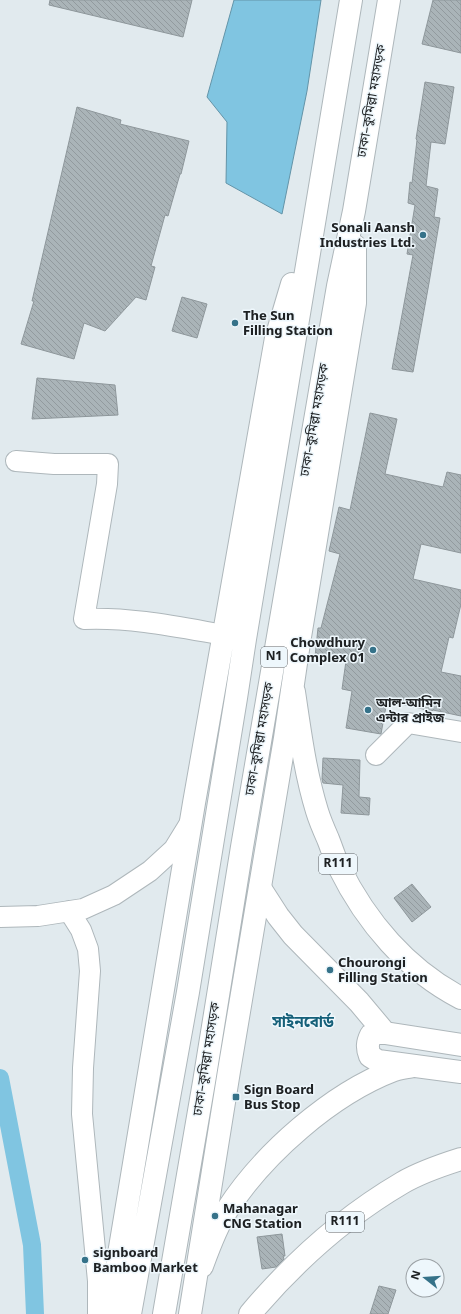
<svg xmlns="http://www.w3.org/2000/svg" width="461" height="1314" font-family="Georgia,'Noto Sans Bengali',serif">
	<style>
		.water { fill: #80c5e1; stroke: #6394a8 }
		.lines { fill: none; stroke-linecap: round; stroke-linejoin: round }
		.canal { stroke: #80c5e1; stroke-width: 18 }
		.building { fill: url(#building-back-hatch); stroke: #8e979b }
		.minor-casing { stroke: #aeb7bb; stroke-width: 22 }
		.primary-casing { stroke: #aeb7bb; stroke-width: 24 }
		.trunk-casing { stroke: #aeb7bb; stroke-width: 24 }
		.minor { stroke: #fff; stroke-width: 20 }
		.primary { stroke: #fff; stroke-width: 22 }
		.trunk { stroke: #fff; stroke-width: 22 }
		.poi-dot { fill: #357289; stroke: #eef7fc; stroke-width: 1.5 }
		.labels { text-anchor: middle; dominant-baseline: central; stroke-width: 3; stroke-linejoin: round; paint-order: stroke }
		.shield { fill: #eef7fc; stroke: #5c6164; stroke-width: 1 }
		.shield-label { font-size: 12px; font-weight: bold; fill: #1e2123 }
		.street-label { font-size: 13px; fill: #1e2123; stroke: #eef7fc }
		.poi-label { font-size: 13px; font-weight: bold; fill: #1e2123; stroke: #eef7fc; text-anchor: start }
		.quarter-label { font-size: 15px; font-weight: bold; fill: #156079; stroke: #eef7fc }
	</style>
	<defs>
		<pattern id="building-back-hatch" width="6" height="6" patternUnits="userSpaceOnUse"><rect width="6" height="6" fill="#aab4b8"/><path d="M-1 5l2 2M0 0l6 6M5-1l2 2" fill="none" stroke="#929a9e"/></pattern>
	</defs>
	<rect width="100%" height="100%" fill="#e1eaee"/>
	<!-- water -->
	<path class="water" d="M234,0H321L307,91L282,214L226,183L227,122L207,97Z"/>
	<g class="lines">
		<!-- canal -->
		<path class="canal" d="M0,1078L32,1245L35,1314"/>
	</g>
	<!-- building -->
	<path class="building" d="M50,0H192L183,37L49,5Z
		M433,0H461V53L422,44Z
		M425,82L454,87L445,144L431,142L426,186L438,189L434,217L440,218L429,283L413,372L392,369L413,255L407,254L415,205L408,203L410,182L412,183L417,140L416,139Z
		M77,107L121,120L120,124L189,141L181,174H180L168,216L165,215L151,266L155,267L146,300L136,297L105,331L84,323L74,359L21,344L34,301H32Z
		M182,297L207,304L197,338L172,331Z
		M37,378L115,385L118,415L32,419Z
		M370,413L397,419L385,474L443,487L447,472L461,475V553L421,544L413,579L461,590V604L453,638L449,637L441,672L461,676V716L433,710L432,711L387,701L381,734L346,728L352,691L342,689L346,661L315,657L318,628H321L340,554L329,551L339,507L350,510Z
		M323,758L360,760L359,797L370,798L369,815L341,813L343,785L323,783L322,779Z
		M412,884L431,907L412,922L394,898Z
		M282,1234L285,1256H283L284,1259L276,1267L262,1269L257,1237Z
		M379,1286L396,1290L388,1314H370Z"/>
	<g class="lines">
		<!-- minor casing -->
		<g class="minor-casing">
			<path id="minor" d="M16,461L54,464H108L107,484L84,619C131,617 178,627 224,635
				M376,755L408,723L461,732
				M69,911L81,930L88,949L90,971L83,1068L82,1114L98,1281V1314
				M0,917L38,916L83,909L114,895L150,871L174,849L190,823"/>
		</g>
		<!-- primary casing -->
		<g class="primary-casing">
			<path id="primary" d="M294,692C300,732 305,772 317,811C320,821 324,830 328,839C332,849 335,859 339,867C366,922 407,970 461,998
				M260,888L278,916L293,935L359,1002L385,1033L461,1045
				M385,1033H376L371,1035C367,1043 367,1048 370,1056L378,1061L461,1072
				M202,1266C209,1247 216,1227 227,1210C263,1154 331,1094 394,1070C400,1068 408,1067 414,1066
				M250,1314C293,1263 344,1217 402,1183C419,1173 442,1165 461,1159"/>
		</g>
		<!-- trunk casing -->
		<g class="trunk-casing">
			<path id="trunk" d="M109,1314L194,803L276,338L292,284
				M130,1314L188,992L236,698L245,639L351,0
				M164,1314L204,1082L242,847L338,286L354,211L389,0
				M190,1314L229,1071L285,738L299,643L355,303V246"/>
		</g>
		<!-- minor -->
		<use href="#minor" class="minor"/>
		<!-- primary -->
		<use href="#primary" class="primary"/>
		<!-- trunk -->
		<use href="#trunk" class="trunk"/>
	</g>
	<!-- markers -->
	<g class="poi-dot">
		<circle cx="423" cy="235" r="4"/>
		<circle cx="235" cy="323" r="4"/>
		<circle cx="373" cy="650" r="4"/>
		<circle cx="368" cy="710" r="4"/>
		<circle cx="330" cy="970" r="4"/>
		<rect x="232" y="1093" width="8" height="8" rx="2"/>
		<circle cx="215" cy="1216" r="4"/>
		<circle cx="85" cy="1260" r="4"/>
	</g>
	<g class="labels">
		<!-- shield labels -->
		<g class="shield">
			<rect x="261" y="647" width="26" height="20" rx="3"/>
			<rect x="319" y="854" width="38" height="20" rx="3"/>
			<rect x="326" y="1212" width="38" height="20" rx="3"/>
		</g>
		<g class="shield-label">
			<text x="274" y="657">N1</text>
			<text x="338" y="864">R111</text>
			<text x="345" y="1222">R111</text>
		</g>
		<!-- street labels -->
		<g class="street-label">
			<text transform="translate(372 101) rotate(-80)">ঢাকা–কুমিল্লা মহাসড়ক</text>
			<text transform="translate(315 420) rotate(-80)">ঢাকা–কুমিল্লা মহাসড়ক</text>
			<text transform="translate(260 739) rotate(-80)">ঢাকা–কুমিল্লা মহাসড়ক</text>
			<text transform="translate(207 1059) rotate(-81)">ঢাকা–কুমিল্লা মহাসড়ক</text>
		</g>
		<!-- poi labels -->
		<g class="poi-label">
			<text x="415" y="228" text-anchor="end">Sonali Aansh<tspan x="415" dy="15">Industries Ltd.</tspan></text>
			<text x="243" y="316">The Sun<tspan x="243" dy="15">Filling Station</tspan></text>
			<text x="365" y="643" text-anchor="end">Chowdhury<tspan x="365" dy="15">Complex 01</tspan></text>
			<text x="376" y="703">আল-আমিন<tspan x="376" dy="15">এন্টার প্রাইজ</tspan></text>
			<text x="338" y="963">Chourongi<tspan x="338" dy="15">Filling Station</tspan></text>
			<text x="244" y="1090">Sign Board<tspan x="244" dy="15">Bus Stop</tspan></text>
			<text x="223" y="1209">Mahanagar<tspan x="223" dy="15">CNG Station</tspan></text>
			<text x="93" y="1253">signboard<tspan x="93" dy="15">Bamboo Market</tspan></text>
		</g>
		<!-- quarter labels -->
		<g class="quarter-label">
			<text x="303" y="1023">সাইনবোর্ড</text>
		</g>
	</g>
	<!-- north arrow -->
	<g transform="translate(425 1278) rotate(287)"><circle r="19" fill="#eef7fc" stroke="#9ba1a5"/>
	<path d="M0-3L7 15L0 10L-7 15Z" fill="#357289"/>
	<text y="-6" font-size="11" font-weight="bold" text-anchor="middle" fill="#1e2123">N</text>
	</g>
</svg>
